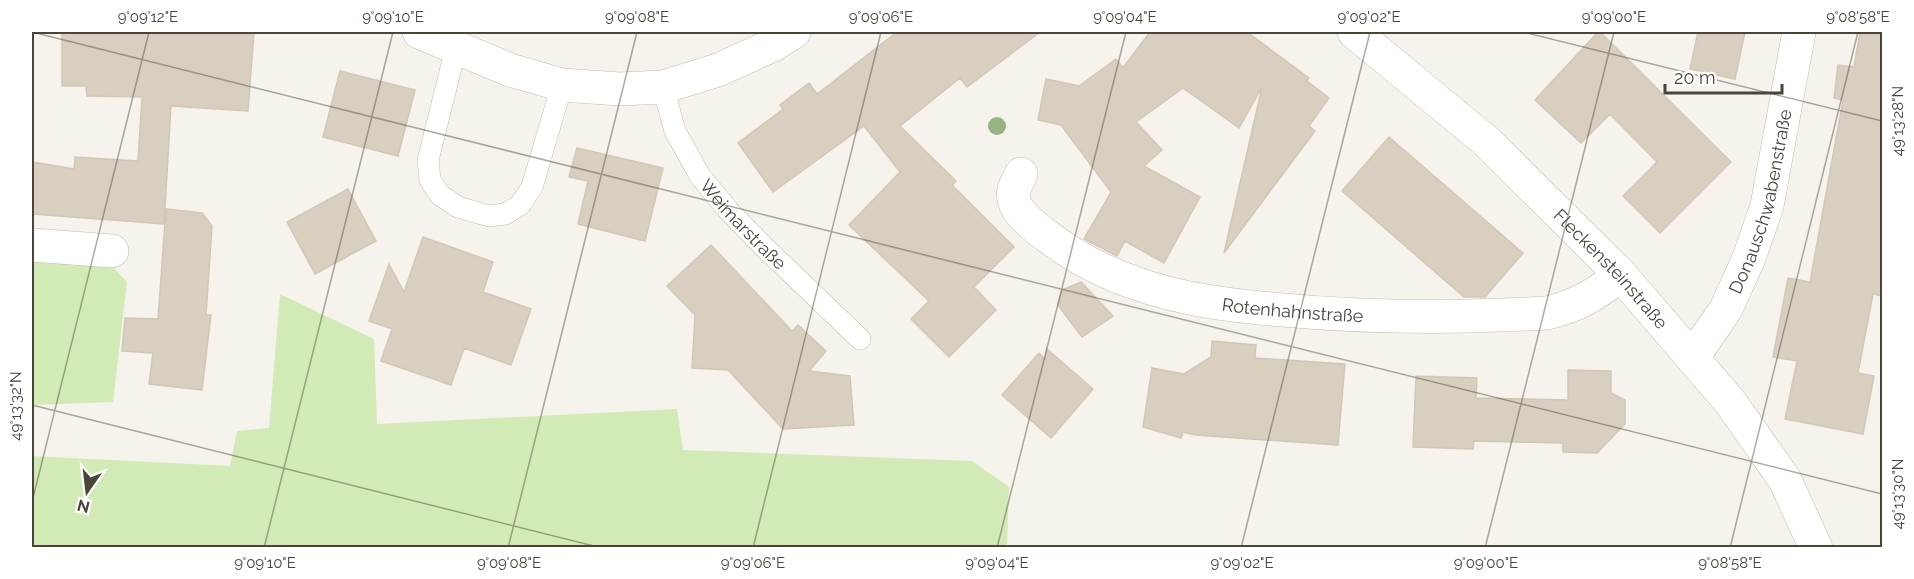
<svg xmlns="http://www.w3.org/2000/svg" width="1914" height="579" font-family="Raleway,sans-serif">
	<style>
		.green { fill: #d2eab5 }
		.building { fill: #d8cfc1; stroke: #d3c7b4; stroke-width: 1.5 }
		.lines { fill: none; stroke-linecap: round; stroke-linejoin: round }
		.lane-casing { stroke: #c2bbae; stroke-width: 22 }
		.street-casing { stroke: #c2bbae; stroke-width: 34 }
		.lane { stroke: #fff; stroke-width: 21 }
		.street { stroke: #fff; stroke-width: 33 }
		.tree { fill: #97b381 }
		.ticks { fill: none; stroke: #4b4439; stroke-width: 1.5; stroke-opacity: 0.45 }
		.labels { text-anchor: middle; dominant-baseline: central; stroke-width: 4.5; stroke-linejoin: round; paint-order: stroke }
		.street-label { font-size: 18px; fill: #4b4439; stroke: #fff }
		.neatline { fill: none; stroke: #4b4439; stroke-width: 2 }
		.ticks-label { font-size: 15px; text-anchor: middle; fill: #4b4439 }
	</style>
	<rect width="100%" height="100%" fill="#f6f3ec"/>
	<!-- green -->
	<path class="green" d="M32,256L110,264L127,282L113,402L32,405Z
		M280,294L374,339L377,424L677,409L683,450L972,461L1009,487L1007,547H32V456L230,466L237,431L269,428Z"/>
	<!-- building -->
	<path class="building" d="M62,32H254L248,111L171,106L164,224L32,214V162L74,169L75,157L138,161L142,97L87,96L86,86H62Z
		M897,32H1040L967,87L960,78L900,126L956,181L952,185L1014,247L974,287L996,310L949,357L911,319L929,301L849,225L900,172L864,126L773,192L738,143L783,109L780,105L809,83L817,94Z
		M1150,32H1247L1309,78L1307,81L1329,98L1309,126L1315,131L1224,253L1262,87L1239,128L1183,88L1136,122L1162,150L1144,166L1200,197L1164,263L1125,241L1117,256L1084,239L1111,192L1061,125L1038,120L1046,79L1079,86L1116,59L1123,68Z
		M1598,32H1600L1731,162L1660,233L1623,196L1657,162L1610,114L1581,143L1535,100Z
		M1698,32H1745L1735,79L1690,69Z
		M1860,32H1882V296L1873,294L1858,373L1874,376L1863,434L1785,419L1797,361L1773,357L1788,278L1810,282L1843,100L1834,98L1838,65L1854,67Z
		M340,71L415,90L398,156L323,137Z
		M1389,137L1523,253L1485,297H1464L1342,191Z
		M577,148L663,168L645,241L578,224L588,181L569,177Z
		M348,189L376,241L315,274L287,222Z
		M166,209L202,213L212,226L206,315H211L202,390L149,384L153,353L122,351L125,318L158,319Z
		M423,237L493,262L483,292L531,309L511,365L464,348L451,385L381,361L392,329L369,321L389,264L404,292Z
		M711,245L792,331L798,325L826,351L809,371L850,376L854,425L783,429L728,370L692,368L695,315L667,286Z
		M1081,282L1113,316L1082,337L1058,305L1062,290Z
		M1212,341L1256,345L1255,358L1345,364L1338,445L1195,435L1183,432L1181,438L1143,427L1152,368L1184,374L1211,357Z
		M1047,349L1093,389L1051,438L1002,395L1039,353L1045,359Z
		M1568,370L1611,371V393L1625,400V424L1597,453L1563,452V443L1474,441L1473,449L1413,447L1416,376L1477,378L1476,398L1568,400Z"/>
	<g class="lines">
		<!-- lane casing -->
		<g class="lane-casing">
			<g id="lane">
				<path d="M456,48L428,160L430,180L440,195L458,207L489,216L505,214L520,205L532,187L562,85"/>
				<path id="s1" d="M663,87L675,131L700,176L728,210L763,246L860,339"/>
			</g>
		</g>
		<!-- street casing -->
		<g class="street-casing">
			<g id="street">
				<path d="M419,32L510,70L562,85L620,89L663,87L718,70L773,45L794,32"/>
				<path id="s2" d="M1354,32L1486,141L1621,275L1731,403L1785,480L1816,548"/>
				<path id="s3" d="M1021,174C1019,179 1015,185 1014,190C1009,209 1034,226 1047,236C1073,256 1103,272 1135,283C1182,300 1233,306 1283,310C1370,318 1459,318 1547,313C1580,305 1594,295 1621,275"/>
				<path d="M32,245L112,251"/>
				<path id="s4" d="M1693,357L1726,309L1749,258L1767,206L1799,32"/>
			</g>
		</g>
		<!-- lane -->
		<use href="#lane" class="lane"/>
		<!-- street -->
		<use href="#street" class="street"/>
	</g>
	<!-- trees -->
	<circle class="tree" cx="997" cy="126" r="9"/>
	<!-- ticks -->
	<path class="ticks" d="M32,32L1882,494M1523,32L1882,121M32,405L602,548M32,502L149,32M264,548L393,32M508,548L637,32M753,548L881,32M997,548L1126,32M1241,548L1370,32M1485,548L1614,32M1730,548L1858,32"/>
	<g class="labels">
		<!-- street labels -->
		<g class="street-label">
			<text stroke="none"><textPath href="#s4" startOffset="172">Donauschwabenstraße</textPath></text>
			<text stroke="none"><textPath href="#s1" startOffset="162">Weimarstraße</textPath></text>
			<text stroke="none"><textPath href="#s2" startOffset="350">Fleckensteinstraße</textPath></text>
			<text stroke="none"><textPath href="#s3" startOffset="338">Rotenhahnstraße</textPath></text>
		</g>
	</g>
	<!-- border -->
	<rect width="1914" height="579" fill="none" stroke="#ffffff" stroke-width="66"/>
	<!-- north arrow -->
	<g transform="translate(87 492) rotate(194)" stroke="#ffffff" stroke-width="4.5" paint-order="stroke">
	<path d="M0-4.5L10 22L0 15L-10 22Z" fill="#4b4439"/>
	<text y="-9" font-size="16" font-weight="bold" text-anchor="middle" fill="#4b4439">N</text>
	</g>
	<!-- scale -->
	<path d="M1665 84v9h117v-9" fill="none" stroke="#4b4439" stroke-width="3"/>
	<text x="1674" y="84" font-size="18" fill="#4b4439" stroke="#ffffff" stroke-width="4.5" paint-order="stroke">20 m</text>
	<rect x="33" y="33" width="1848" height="513" class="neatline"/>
	<g class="ticks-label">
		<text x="148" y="22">9°09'12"E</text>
		<text x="393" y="22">9°09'10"E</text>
		<text x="637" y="22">9°09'08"E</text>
		<text x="881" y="22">9°09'06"E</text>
		<text x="1125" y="22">9°09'04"E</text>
		<text x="1369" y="22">9°09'02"E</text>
		<text x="1614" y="22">9°09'00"E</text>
		<text x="1858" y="22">9°08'58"E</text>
		<text transform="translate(1898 121) rotate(-90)" y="5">49°13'28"N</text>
		<text transform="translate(16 406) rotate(-90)" y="5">49°13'32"N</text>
		<text transform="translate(1898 494) rotate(-90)" y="5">49°13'30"N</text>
		<text x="265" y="568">9°09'10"E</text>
		<text x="509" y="568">9°09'08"E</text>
		<text x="753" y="568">9°09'06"E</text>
		<text x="997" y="568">9°09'04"E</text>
		<text x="1242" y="568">9°09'02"E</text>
		<text x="1486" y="568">9°09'00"E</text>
		<text x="1730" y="568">9°08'58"E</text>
	</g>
</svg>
